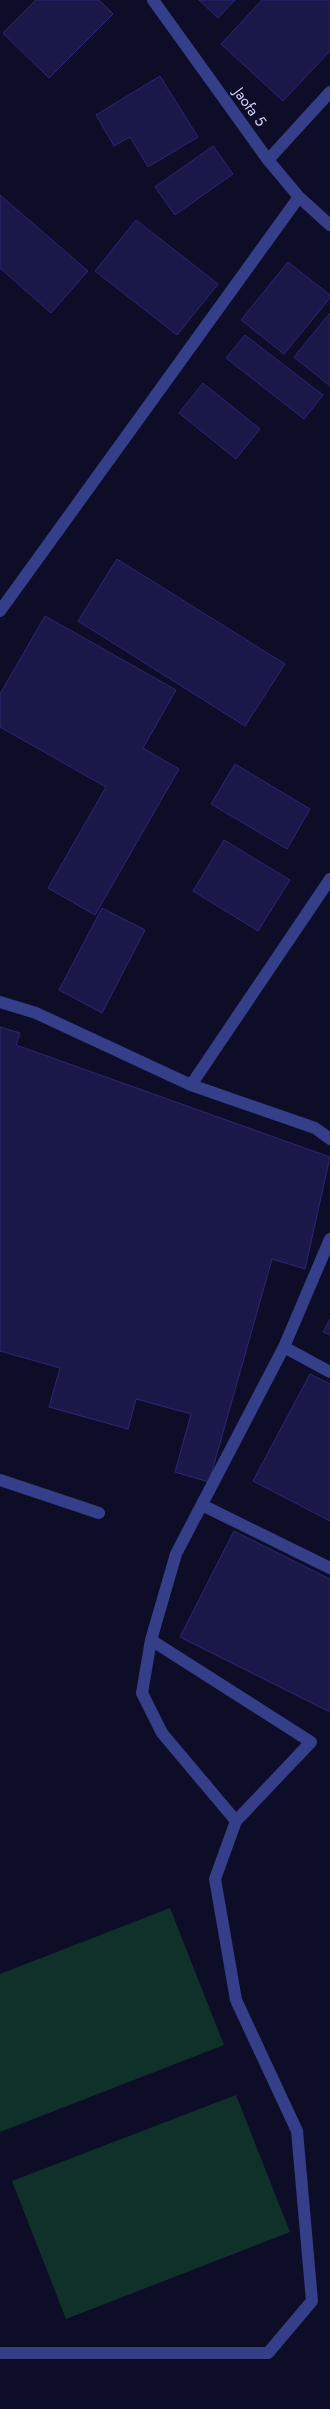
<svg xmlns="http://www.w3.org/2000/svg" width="330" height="2409" font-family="Jost,sans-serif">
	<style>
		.green { fill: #10312a }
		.building { fill: #191849; stroke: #2a2877 }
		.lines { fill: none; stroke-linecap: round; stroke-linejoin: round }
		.minor { stroke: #353f89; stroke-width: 12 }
		.labels { text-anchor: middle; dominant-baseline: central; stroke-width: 4; stroke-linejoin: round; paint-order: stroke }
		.street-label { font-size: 15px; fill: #d3d5ff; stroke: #0d0d27 }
	</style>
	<rect width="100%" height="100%" fill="#0d0d27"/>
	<!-- green -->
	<path class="green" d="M170,1908L224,2045L0,2132V1974Z
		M236,2095L290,2232L66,2319L12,2181Z"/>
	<!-- building -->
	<path class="building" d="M36,0H99L113,14L49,78L3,33Z
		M199,0H235L218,18Z
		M262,0H330V51L283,101L221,44Z
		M160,76L198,137L148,167L130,137L114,146L96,115Z
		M213,146L233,174L175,215L155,187Z
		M0,195L88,271L51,313L0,268Z
		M136,220L218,284L177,335L95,271Z
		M288,262L330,295V298L284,354L241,320Z
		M330,313V386L294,357Z
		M245,335L323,395L304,419L226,358Z
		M203,383L260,429L236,459L179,413Z
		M117,559L285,664L245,726L78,621Z
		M45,616L176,690L143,748L179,769L95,915L48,888L106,787L0,727V694Z
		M235,764L310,809L287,849L211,804Z
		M224,840L290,880L258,931L193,891Z
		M102,908L145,930L102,1013L59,990Z
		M0,1027L20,1033L16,1045L330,1157L305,1269L272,1259L209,1482L175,1472L191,1414L136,1399L128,1429L49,1407L60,1368L0,1351Z
		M330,1319V1335L323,1332Z
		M310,1374L330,1384V1521L253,1481Z
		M234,1531L330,1579V1712L180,1637Z"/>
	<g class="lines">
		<!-- minor -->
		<path class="minor" d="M153,0L268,160L299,197L330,225
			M268,160L330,92
			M0,611L299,197
			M0,1002L36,1013L191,1085L315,1128L330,1139
			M191,1085L330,879
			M284,1347L330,1372
			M0,1480L99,1513
			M202,1505L330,1568
			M151,1640L311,1742L236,1821
			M0,2353H268L312,2301L297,2131L236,2000L215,1879L236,1821L162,1733L142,1693L151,1640L176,1554L284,1347L330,1239"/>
	</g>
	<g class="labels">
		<!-- street labels -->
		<g class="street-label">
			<text transform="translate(250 107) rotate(54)">Jaofa 5</text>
		</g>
	</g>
</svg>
